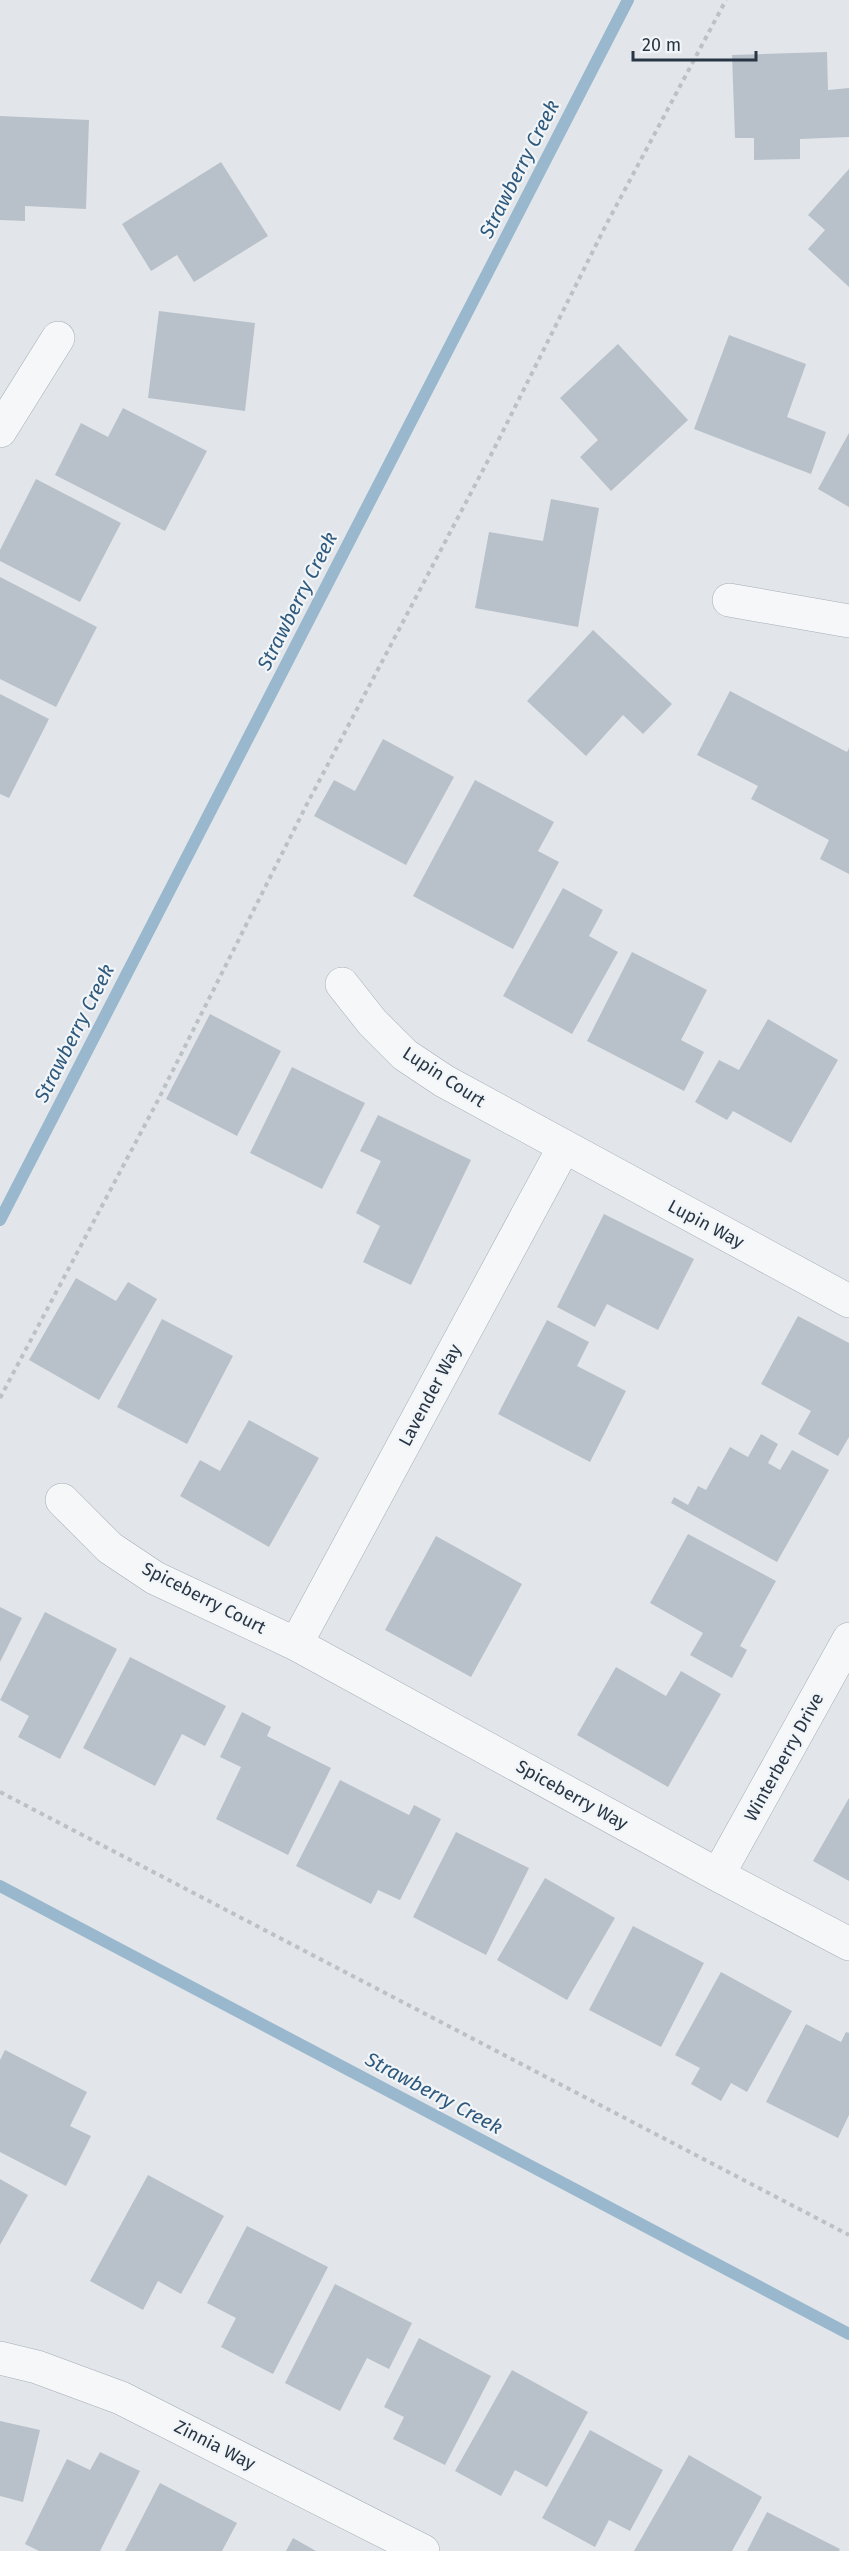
<svg xmlns="http://www.w3.org/2000/svg" width="849" height="2551" font-family="'Fira Sans',sans-serif">
	<style>
		.lines { fill: none; stroke-linecap: round; stroke-linejoin: round }
		.stream { stroke: #9ab8cd; stroke-width: 12 }
		.building { fill: #b8c0c9 }
		.street-casing { stroke: #a6adb6; stroke-width: 34 }
		.path { stroke: #bcc1c6; stroke-width: 4; stroke-dasharray: 4.5 4.5; stroke-linecap: butt }
		.street { stroke: #f5f7f9; stroke-width: 33 }
		.labels { text-anchor: middle; dominant-baseline: central; stroke-width: 4.5; stroke-linejoin: round; paint-order: stroke }
		.street-label { font-size: 18px; fill: #283544; stroke: #f1f5f8 }
		.water-label { font-size: 20px; font-style: italic; fill: #2f597c; stroke: #f1f5f8 }
	</style>
	<rect width="100%" height="100%" fill="#e2e6eb"/>
	<g class="lines">
		<!-- stream -->
		<path class="stream" d="M0,1220L628,0
			M0,1886L849,2334"/>
	</g>
	<!-- building -->
	<path class="building" d="M827,52L828,90L849,88V137L800,139V159L754,160V138H735L732,55Z
		M0,116L89,120L86,209L25,206V221L0,220Z
		M221,162L268,236L194,282L177,255L151,271L122,224Z
		M849,169V287L808,249L825,230L808,215Z
		M159,311L255,323L245,411L148,398Z
		M729,335L806,364L787,417L826,432L811,474L694,429Z
		M618,344L688,420L611,491L580,457L598,440L560,398Z
		M123,408L207,451L165,531L55,475L81,423L108,437Z
		M849,433V507L818,489Z
		M36,479L121,523L80,602L0,561V550Z
		M551,499L599,508L578,627L475,608L489,532L543,541Z
		M0,577L97,627L56,707L0,679Z
		M593,630L672,704L643,734L623,715L586,756L527,701Z
		M730,691L847,752L849,748V874L820,859L829,840L751,799L758,786L697,755Z
		M0,694L49,719L9,798L0,794Z
		M383,739L454,777L406,865L314,816L334,780L355,791Z
		M475,780L554,822L538,851L559,862L513,949L413,896Z
		M563,888L603,910L589,936L618,952L572,1034L503,996Z
		M632,952L707,990L681,1040L704,1052L684,1091L587,1041Z
		M210,1014L281,1051L237,1136L166,1099Z
		M768,1019L838,1060L791,1143L733,1111L727,1120L695,1102L719,1060L739,1070Z
		M292,1067L365,1103L322,1189L250,1153Z
		M378,1115L471,1160L411,1285L363,1262L380,1226L356,1213L381,1161L360,1151Z
		M604,1214L694,1259L658,1330L607,1304L595,1327L557,1307Z
		M76,1278L116,1301L128,1282L157,1299L99,1400L29,1360Z
		M798,1316L849,1343V1437L838,1456L798,1434L811,1411L761,1384Z
		M162,1319L233,1356L187,1444L117,1407Z
		M547,1320L589,1342L577,1366L626,1391L590,1462L498,1414Z
		M249,1420L319,1458L269,1547L180,1496L200,1460L220,1471Z
		M761,1434L778,1444L768,1463L780,1470L792,1450L829,1470L777,1562L671,1503L674,1497L688,1505L698,1486L706,1490L730,1447L748,1457Z
		M688,1534L776,1581L740,1646L747,1650L732,1678L690,1655L703,1633L650,1603Z
		M436,1536L522,1584L471,1677L385,1630Z
		M0,1607L22,1618L0,1662Z
		M45,1612L117,1649L60,1759L18,1737L29,1716L0,1700Z
		M130,1657L226,1706L205,1746L182,1734L155,1786L83,1748Z
		M616,1667L666,1696L681,1671L721,1694L668,1787L577,1735Z
		M242,1712L271,1727L267,1736L331,1768L288,1855L216,1819L241,1767L220,1757Z
		M340,1780L409,1815L414,1805L441,1819L400,1900L378,1890L371,1904L296,1866Z
		M849,1798V1881L813,1861Z
		M456,1832L529,1868L486,1955L413,1917Z
		M545,1878L615,1918L567,2000L497,1960Z
		M633,1926L704,1963L661,2047L589,2010Z
		M721,1972L792,2011L747,2092L731,2083L721,2101L691,2084L700,2068L675,2055Z
		M806,2024L841,2042L846,2032L849,2033V2115L838,2138L766,2102Z
		M5,2050L87,2092L70,2126L91,2136L66,2186L0,2152V2060Z
		M148,2175L224,2216L181,2294L158,2281L143,2310L90,2281Z
		M0,2179L28,2195L0,2245Z
		M247,2226L328,2267L273,2374L221,2347L236,2318L207,2303Z
		M335,2284L412,2323L389,2369L367,2358L340,2411L285,2383Z
		M419,2338L491,2376L445,2465L393,2439L404,2417L384,2407Z
		M512,2370L588,2412L547,2487L515,2470L501,2496L455,2471Z
		M0,2421L40,2430L23,2502L0,2496Z
		M590,2430L663,2470L630,2531L609,2520L595,2547L542,2518Z
		M100,2452L140,2471L100,2551H39L25,2544L67,2459L90,2470Z
		M689,2455L762,2497L732,2551H634Z
		M160,2483L237,2523L222,2551H125Z
		M767,2512L840,2549L839,2551H747Z
		M293,2538L316,2551H286Z"/>
	<g class="lines">
		<!-- street casing -->
		<g class="street-casing">
			<path id="street" d="M0,431L58,338
				M729,600L849,621
				M342,984L372,1022L405,1055L444,1081L849,1301
				M62,1500L110,1548L155,1578L296,1644L718,1875L849,1944
				M296,1644L564,1147
				M718,1875L849,1639
				M0,2358L37,2367L121,2398L423,2551"/>
		</g>
		<!-- path -->
		<path class="path" d="M0,1398L156,1104L307,804L493,451L606,225L726,0
			M0,1792L849,2235"/>
		<!-- street -->
		<use href="#street" class="street"/>
	</g>
	<g class="labels">
		<!-- street labels -->
		<g class="street-label">
			<text transform="translate(444 1077) rotate(33)">Lupin Court</text>
			<text transform="translate(706 1224) rotate(28)">Lupin Way</text>
			<text transform="translate(430 1395) rotate(-62)">Lavender Way</text>
			<text transform="translate(204 1598) rotate(27)">Spiceberry Court</text>
			<text transform="translate(784 1757) rotate(-61)">Winterberry Drive</text>
			<text transform="translate(572 1795) rotate(29)">Spiceberry Way</text>
			<text transform="translate(215 2445) rotate(27)">Zinnia Way</text>
		</g>
		<!-- water labels -->
		<g class="water-label">
			<text transform="translate(519 169) rotate(-63)">Strawberry Creek</text>
			<text transform="translate(297 601) rotate(-63)">Strawberry Creek</text>
			<text transform="translate(74 1033) rotate(-63)">Strawberry Creek</text>
			<text transform="translate(434 2093) rotate(28)">Strawberry Creek</text>
		</g>
	</g>
	<!-- scale -->
	<path d="M633 51v9h123v-9" fill="none" stroke="#283544" stroke-width="3"/>
	<text x="642" y="51" font-size="18" fill="#283544" stroke="#f1f5f8" stroke-width="4.5" paint-order="stroke">20 m</text>
</svg>
